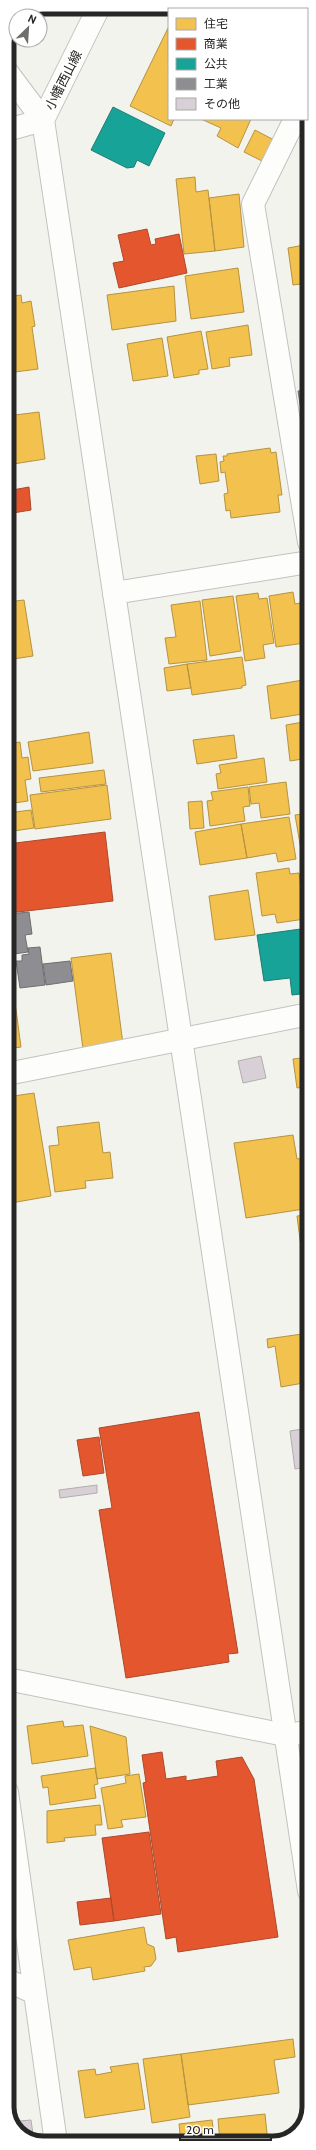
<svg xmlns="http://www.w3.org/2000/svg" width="316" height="2150" font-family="Cabin,'Noto Sans JP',sans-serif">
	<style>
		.homes { fill: #f2c14e; stroke: #b59341 }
		.shops { fill: #e4572e; stroke: #ab492b }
		.public { fill: #17a398; stroke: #1c7e75 }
		.industry { fill: #8d8d92; stroke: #6e6e71 }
		.building { fill: #d8d0d6; stroke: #afaead }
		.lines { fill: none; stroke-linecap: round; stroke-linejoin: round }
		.minor-casing { stroke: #c2c2be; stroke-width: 24 }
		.tertiary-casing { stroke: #c2c2be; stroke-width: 24 }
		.minor { stroke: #fdfdfc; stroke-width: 22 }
		.tertiary { stroke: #fdfdfc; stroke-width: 22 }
		.labels { text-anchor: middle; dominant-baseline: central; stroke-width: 4; stroke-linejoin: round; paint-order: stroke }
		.street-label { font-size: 13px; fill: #262724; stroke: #fff }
		.rim { fill: none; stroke: #262724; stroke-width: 5 }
	</style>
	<rect width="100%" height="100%" fill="#f3f3ee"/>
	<!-- homes -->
	<path class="homes" d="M168,28L169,119H174L171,126L130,106Z
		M201,119H251L238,148L217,136L221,128Z
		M255,130L274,140L264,162L244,152Z
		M195,177L196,192L208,190L215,251L184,254L176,179Z
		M239,194L244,247L215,251L209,198Z
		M303,238H309V283L293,285L288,248L304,245Z
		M238,268L244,312L191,319L185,276Z
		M174,286L176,321L112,330L107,295Z
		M21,295L22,303L31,301L35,326L32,327L38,369L7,373V297Z
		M248,325L252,355L229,358L230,366L212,369L206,332Z
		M201,331L208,369L199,370V374L174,378L167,337Z
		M162,338L168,376L133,381L127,344Z
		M39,412L45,459L7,465V416Z
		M270,448L271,453L276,452L282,495H278L280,512L231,518L230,510L226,511L224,494L228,493L225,472L221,473L220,462L224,461L223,456H227V454Z
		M216,454L219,481L200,484L196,456Z
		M293,592L295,604L300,603L305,643L276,647L269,596Z
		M258,593L259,599L267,598L274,643L263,645L265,658L245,661L236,596Z
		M233,596L241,651L210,656L202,600Z
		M24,600L33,656L7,660V602Z
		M200,601L207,660L169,664L165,638L176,637L171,605Z
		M242,657L246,685L242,686V688L192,695L187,664Z
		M187,664L191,688L167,691L164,668Z
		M309,679V713L271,719L267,686Z
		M309,721V758L290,761L286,725Z
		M89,732L93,763L33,771L28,742Z
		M234,735L237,758L197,764L193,740Z
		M20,742L22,758L28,757L31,779L25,780L28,801L7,804V744Z
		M264,758L267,782L218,789L216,774L221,773L219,765Z
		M104,770L106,784L41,792L39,778Z
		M286,782L290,814L261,818L259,803L251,804L249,787Z
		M107,785L111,819L35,829L30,795Z
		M248,787L250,806L243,807L245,821L210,826L207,801L213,800L211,792Z
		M202,801L204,828L190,829L188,802Z
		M31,810L34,828L7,832V813Z
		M309,813V849L301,850L295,815Z
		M289,817L296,859L278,862L276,853L247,858L241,824Z
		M241,824L247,858L200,865L195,832Z
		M289,868L290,874L299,873L305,919L277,923L275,914L262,916L256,873Z
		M248,890L255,935L215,940L209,896Z
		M7,947L14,986L7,987Z
		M111,953L123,1044L83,1049L71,958Z
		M14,995L21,1047L7,1049V996Z
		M309,1057V1119L304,1087L297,1088L293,1059Z
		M34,1093L51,1196L11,1203L7,1180V1097Z
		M99,1122L103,1153L110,1152L113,1178L85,1181L86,1188L55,1192L49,1146L59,1145L57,1127Z
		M293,1135L297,1159L307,1158L309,1171V1190L301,1191L304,1209L246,1218L234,1143Z
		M309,1215V1259L305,1260L303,1246L301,1247L297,1216Z
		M309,1333V1382L281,1387L275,1346L268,1348L267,1339Z
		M63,1721L64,1727L83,1725L88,1756L32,1764L27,1726Z
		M90,1726L126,1737L130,1774L97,1779Z
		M95,1768L98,1784L94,1785L96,1798L50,1805L48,1787L43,1788L41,1776Z
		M139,1774L146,1817L121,1820L123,1827L108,1829L101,1788L126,1783L125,1776Z
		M100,1805L102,1825H95L96,1835L64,1838L65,1841L47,1843V1811Z
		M144,1927L147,1944L154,1947L156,1959L151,1966L144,1967L145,1971L93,1980L91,1967L74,1970L68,1940Z
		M293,2039L295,2057L274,2060L279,2093L188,2105L181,2054Z
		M181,2054L190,2117L152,2123L143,2059Z
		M138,2063L145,2109L85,2118L78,2071L95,2069L96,2075L112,2072L110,2067Z
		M265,2114L268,2143H220L218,2119Z
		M212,2120L215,2143H181L179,2124Z"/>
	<!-- shops -->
	<path class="shops" d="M7,201L14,224L7,227Z
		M147,229L151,245L156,244L155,239L179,234L187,273L119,288L113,263L124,261L118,235Z
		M29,487L31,510L7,514V491Z
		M105,832L113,901L9,913L7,895V844Z
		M199,1412L238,1653L228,1654L229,1662L126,1678L99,1510L112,1508L99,1428Z
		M99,1437L104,1473L83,1476L77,1440Z
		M162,1752L166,1779L186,1776V1781L218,1776L216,1761L242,1757L254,1779L278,1937L178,1952L176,1937L166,1939L143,1783L146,1782L142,1755Z
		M149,1832L161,1914L114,1921L102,1838Z
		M111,1898L114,1921L80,1925L77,1902Z"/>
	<!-- public -->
	<path class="public" d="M113,107L165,133L149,166L137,160L134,167L127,168L91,150Z
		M308,928L309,993L292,995L290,978L264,981L257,935Z"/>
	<!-- industry -->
	<path class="industry" d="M309,390V417H302L298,391Z
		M29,912L32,934L25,935L28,952L14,954L9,914Z
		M40,947L45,985L20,988L16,961H22V955L29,954L28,948Z
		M70,961L73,981L46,985L43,964Z"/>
	<!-- building -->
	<path class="building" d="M309,764V799L305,800L301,765Z
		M261,1056L266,1078L243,1083L238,1061Z
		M309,1428V1467L295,1469L290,1431Z
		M97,1485V1493L60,1498L59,1490Z
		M31,2120L34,2141L21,2134L20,2121Z"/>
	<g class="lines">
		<!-- minor casing -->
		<g class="minor-casing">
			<path id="minor" d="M249,7L252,9
				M307,36H308
				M7,72L43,120
				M307,95L309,91
				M295,119L253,204L309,542
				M114,593L309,562
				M7,1074L309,1014
				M7,1792L56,2143
				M7,1980L35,1993"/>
		</g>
		<!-- tertiary casing -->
		<g class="tertiary-casing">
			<path id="tertiary" d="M43,120L309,1891
				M7,130L43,120L99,7
				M7,1679L285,1735L309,1732"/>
		</g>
		<!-- minor -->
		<use href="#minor" class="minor"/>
		<!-- tertiary -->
		<use href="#tertiary" class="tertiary"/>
	</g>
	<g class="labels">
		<!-- street labels -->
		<g class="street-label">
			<text transform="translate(63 80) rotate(-63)">小幡西山線</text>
		</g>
	</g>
	<!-- crop -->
	<path d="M0 0H316V2150H0ZM43 14H273A29 29 0 0 1 302 43V2107A29 29 0 0 1 273 2136H43A29 29 0 0 1 14 2107V43A29 29 0 0 1 43 14Z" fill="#fff" fill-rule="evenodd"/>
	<path class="rim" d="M43 14H273A29 29 0 0 1 302 43V2107A29 29 0 0 1 273 2136H43A29 29 0 0 1 14 2107V43A29 29 0 0 1 43 14Z"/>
	<!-- legend -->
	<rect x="168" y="8" width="140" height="112" fill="#ffffff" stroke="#a8a9a7"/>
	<rect x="176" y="18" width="20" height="12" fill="#f2c14e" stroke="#a8a9a7"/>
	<text x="204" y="28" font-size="12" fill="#262724">住宅</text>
	<rect x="176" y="38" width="20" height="12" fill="#e4572e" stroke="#a8a9a7"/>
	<text x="204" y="48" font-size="12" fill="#262724">商業</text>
	<rect x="176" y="58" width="20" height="12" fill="#17a398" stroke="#a8a9a7"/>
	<text x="204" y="68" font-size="12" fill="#262724">公共</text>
	<rect x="176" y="78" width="20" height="12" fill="#8d8d92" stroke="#a8a9a7"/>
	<text x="204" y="88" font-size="12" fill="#262724">工業</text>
	<rect x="176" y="98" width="20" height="12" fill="#d8d0d6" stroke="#a8a9a7"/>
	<text x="204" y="108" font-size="12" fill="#262724">その他</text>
	<!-- north arrow -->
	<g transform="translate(28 28) rotate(25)"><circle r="19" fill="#ffffff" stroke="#a8a9a7"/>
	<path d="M0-3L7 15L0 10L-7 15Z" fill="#6e6e6b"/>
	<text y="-6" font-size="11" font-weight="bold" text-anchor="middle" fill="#262724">N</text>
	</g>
	<!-- scale -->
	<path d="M180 2134v6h91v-6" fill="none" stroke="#262724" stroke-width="2"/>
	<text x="186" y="2134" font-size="12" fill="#262724" stroke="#ffffff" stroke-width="3" paint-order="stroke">20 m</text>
</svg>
